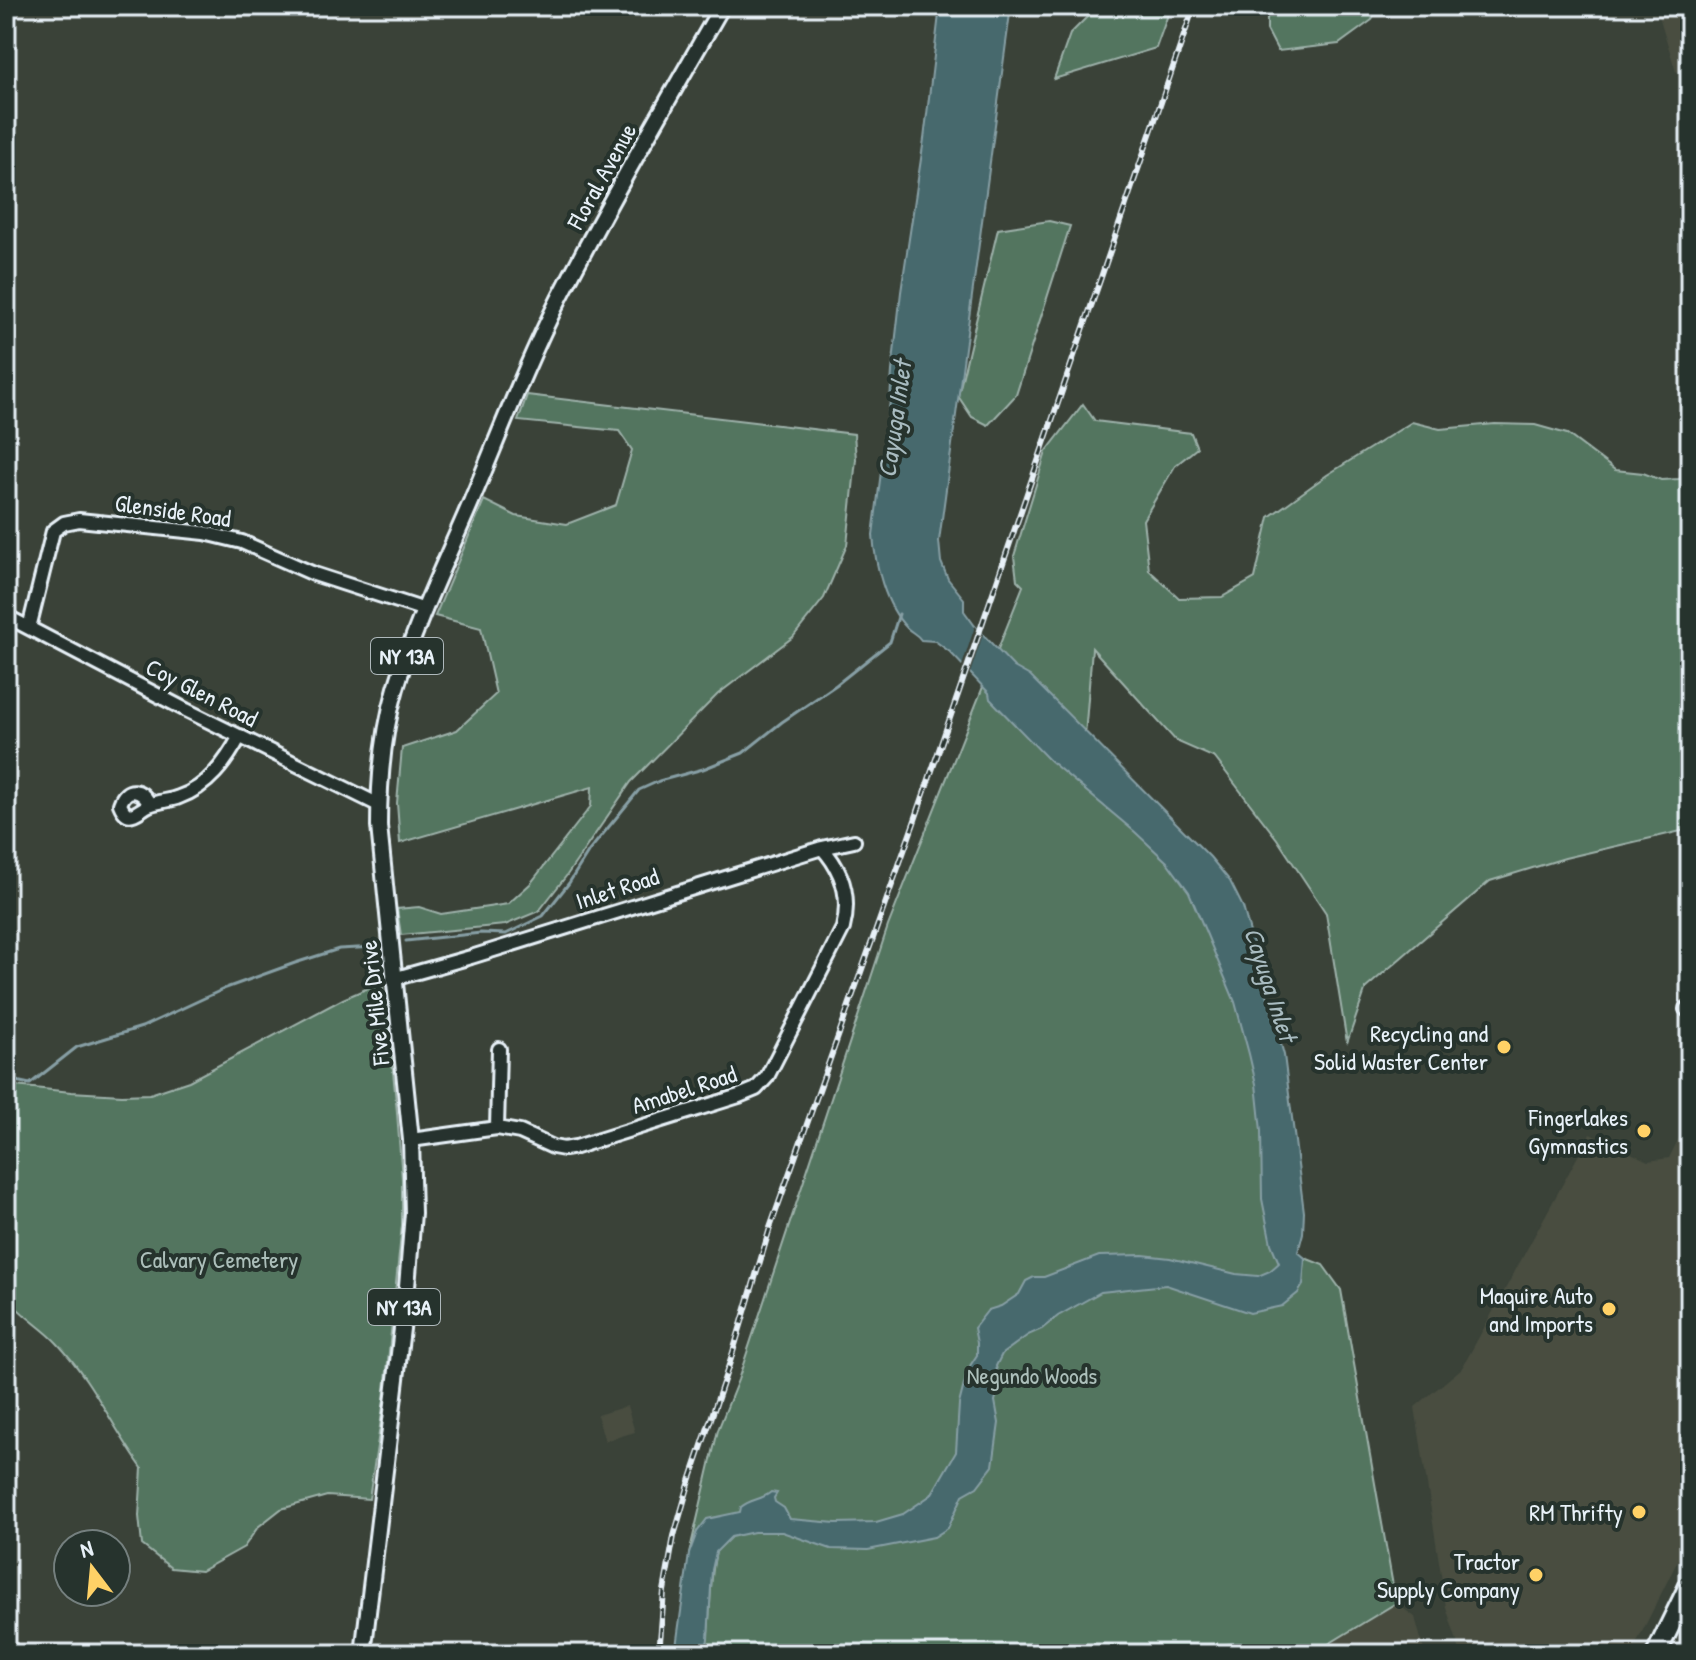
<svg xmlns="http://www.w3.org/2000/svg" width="1696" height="1660" font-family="'Patrick Hand',sans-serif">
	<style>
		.built { fill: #484d40 }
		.green { fill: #53745e; stroke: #9eb2ab; stroke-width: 2 }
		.water { fill: #47696d; stroke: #879fa5; stroke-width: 2 }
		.pier { fill: #3a4238 }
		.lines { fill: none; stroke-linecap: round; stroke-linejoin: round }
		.stream { stroke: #879fa5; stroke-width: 3 }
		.minor-casing { stroke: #e8f1f8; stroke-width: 18 }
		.major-casing { stroke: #e8f1f8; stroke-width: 20 }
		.highway-casing { stroke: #e8f1f8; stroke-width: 24 }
		.minor { stroke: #26332d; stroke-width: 12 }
		.major { stroke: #26332d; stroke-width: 14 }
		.highway { stroke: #26332d; stroke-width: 18 }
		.rail-casing { stroke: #e8f1f8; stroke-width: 6 }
		.rail { stroke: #26332d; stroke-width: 3; stroke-dasharray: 9; stroke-linecap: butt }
		.poi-dot { fill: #ffd166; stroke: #26332d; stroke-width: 3 }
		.labels { text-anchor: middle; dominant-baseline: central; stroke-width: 8; stroke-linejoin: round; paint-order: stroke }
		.shield { fill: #26332d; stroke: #aeb8bb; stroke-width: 2 }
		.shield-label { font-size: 22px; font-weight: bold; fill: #e8f1f8 }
		.street-label { font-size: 24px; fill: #e8f1f8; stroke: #26332d }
		.poi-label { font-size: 24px; fill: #e8f1f8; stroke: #26332d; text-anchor: end }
		.park-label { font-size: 24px; fill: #acbfba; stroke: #26332d }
		.water-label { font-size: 26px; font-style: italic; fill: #a8bbc0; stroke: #26332d }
	</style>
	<rect width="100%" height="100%" fill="#3a4238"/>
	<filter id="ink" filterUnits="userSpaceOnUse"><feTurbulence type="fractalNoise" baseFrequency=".0125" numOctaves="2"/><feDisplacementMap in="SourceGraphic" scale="16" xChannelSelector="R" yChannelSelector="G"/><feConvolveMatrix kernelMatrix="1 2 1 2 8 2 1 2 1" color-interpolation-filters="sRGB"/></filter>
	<g filter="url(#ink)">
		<!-- built -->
		<path class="built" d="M1656,6H1690V67L1676,72Z
			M1690,1116V1539L1676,1564L1631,1654H1461L1446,1607L1415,1407L1462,1368L1590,1134L1648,1161L1669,1158Z
			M627,1406L635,1432L605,1441L597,1415Z
			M1396,1603L1415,1617L1425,1654H1312Z"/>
		<!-- green -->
		<path class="green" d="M1098,6H1171L1156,48L1054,79L1070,34Z
			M1267,6H1376L1372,20L1339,44L1278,51L1267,30Z
			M1049,221L1070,226L1016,395L988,425L972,417L958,396L998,229Z
			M527,395L854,434L856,459L847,545L824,598L793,637L718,694L631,782L567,875L539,911L505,925L401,935L397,909L419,907L441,914L508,904L530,884L591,806L592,787L400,843L397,803L402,748L457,730L496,694L481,628L435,616L484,500L516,516L567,524L616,505L632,450L619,431L518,421Z
			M1083,404L1095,421L1191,433L1197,448L1175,466L1143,520L1149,570L1179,598L1222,597L1255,578L1269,517L1327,475L1412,422L1440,429L1495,424L1535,425L1567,434L1615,470L1643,473L1661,480L1679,479L1690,475V829L1565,858L1490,881L1366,988L1347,1043L1326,913L1277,839L1215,758L1176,741L1092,648L1083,761L1210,884L1279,1151L1303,1285L1305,1258L1323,1265L1341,1290L1396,1603L1312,1654H705C712,1620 708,1585 716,1552L697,1532L689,1554L718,1430L738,1380L888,926L1023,586L1017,580L1014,556L1046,452Z
			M382,982L388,1020L397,1112L402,1180V1225L384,1400L369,1499L327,1496L281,1509L258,1527L244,1547L201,1571L171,1568L142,1545L139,1516L142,1468C113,1428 92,1380 57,1343C41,1326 20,1315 6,1296V1085L71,1092L122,1095L150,1094L189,1081L343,999Z"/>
		<!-- water -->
		<path class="water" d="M940,6H1011L939,541L941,562L948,579L964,599V611L975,626L1014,667L1030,676L1210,857L1230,881L1243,907L1284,1055L1304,1212L1303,1233L1298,1252L1305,1258L1303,1285L1298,1293L1282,1306L1250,1313L1166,1285L1101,1292L1058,1316L1042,1329L1028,1335L1002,1354L996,1366L1000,1383L995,1401L999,1423L993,1466L977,1487L963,1495L948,1528L934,1537L868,1550L831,1549L782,1532H754L731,1537L716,1552L712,1570L708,1639L705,1654H675L689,1554L697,1532L707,1519L740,1512L741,1507C750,1499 762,1500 771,1492L777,1493L774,1498L775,1502L784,1508L790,1519L836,1523L876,1522L903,1514L931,1495L956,1452L959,1404L968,1369L977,1355V1343L974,1328L988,1310L1001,1306L1019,1294L1026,1281L1034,1277H1044L1099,1256L1143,1255L1170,1258L1236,1274L1258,1276L1270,1271L1279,1263L1271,1244L1262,1199L1261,1131L1256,1084L1249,1054L1235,1002L1189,892L1167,862L1135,832L1049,760L990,699L989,693L950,652L935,641L921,640C917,634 912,633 907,628C885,606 875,564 873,535L890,401L892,371L901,292L924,139Z
			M1243,1643L1257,1649L1260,1654H1211L1228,1644Z"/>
		<!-- pier -->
		<path class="pier" d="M975,626L983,634L969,676L961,669Z"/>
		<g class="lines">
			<!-- stream -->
			<path class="stream" d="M406,941L481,933L506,934L543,916L569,883L589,851L639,790L659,781L703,769L743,753L782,722L836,685L890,642L899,614
				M6,1079L30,1084L77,1047L142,1027L226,988L295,963L339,949L376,947"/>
			<!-- minor casing -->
			<g class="minor-casing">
				<path id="minor" d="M6,616L186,710L379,805
					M29,628L53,531L64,523L79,520L205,533L242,542L314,574L425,610
					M150,804C141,789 127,785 120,804C128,824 137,811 149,805C158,801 170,801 179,797C208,787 226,762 240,736
					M393,979L471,957L822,848L854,841
					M1686,1009L1690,1008
					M497,1128L499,1049
					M411,1140L497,1128L520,1132L553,1147L564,1149L576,1147L739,1096L756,1089L767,1077L843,928C851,897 843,871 822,848"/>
			</g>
			<!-- major casing -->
			<g class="major-casing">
				<path id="major" d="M363,1654L407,1287L413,1213L411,1140L379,826C379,779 383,732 396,688C415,624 445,563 471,502C500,433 526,364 560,297C611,198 667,102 722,6"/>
			</g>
			<!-- highway casing -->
			<g class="highway-casing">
				<path id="highway" d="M1656,1654L1690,1584"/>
			</g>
			<!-- minor -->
			<use href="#minor" class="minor"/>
			<!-- major -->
			<use href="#major" class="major"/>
			<!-- highway -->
			<use href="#highway" class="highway"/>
			<!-- rail casing -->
			<g class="rail-casing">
				<path id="rail" d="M659,1654L664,1591L674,1536L689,1484L730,1362L770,1228L915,820L1194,6"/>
			</g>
			<!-- rail -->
			<use href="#rail" class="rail"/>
		</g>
	</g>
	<!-- markers -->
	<g class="poi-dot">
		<circle cx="1504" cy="1047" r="8"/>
		<circle cx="1644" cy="1131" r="8"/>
		<circle cx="1609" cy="1309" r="8"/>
		<circle cx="1639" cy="1512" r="8"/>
		<circle cx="1536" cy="1575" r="8"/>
	</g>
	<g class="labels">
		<!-- shield labels -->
		<g class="shield">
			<rect x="371" y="638" width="72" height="36" rx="6"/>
			<rect x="368" y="1289" width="72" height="36" rx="6"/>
		</g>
		<g class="shield-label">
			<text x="407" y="656">NY 13A</text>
			<text x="404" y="1307">NY 13A</text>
		</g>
		<!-- street labels -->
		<g class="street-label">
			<text transform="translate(601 176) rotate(-61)">Floral Avenue</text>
			<text transform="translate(173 510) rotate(8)">Glenside Road</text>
			<text transform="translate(202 692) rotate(27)">Coy Glen Road</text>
			<text transform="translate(617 888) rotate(-18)">Inlet Road</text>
			<text transform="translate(374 1003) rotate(-96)">Five Mile Drive</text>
			<text transform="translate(684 1089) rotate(-18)">Amabel Road</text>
		</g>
		<!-- poi labels -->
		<g class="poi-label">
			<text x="1488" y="1033">Recycling and<tspan x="1488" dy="28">Solid Waster Center</tspan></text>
			<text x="1628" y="1117">Fingerlakes<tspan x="1628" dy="28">Gymnastics</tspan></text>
			<text x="1593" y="1295">Maquire Auto<tspan x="1593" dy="28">and Imports</tspan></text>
			<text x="1623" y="1512">RM Thrifty</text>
			<text x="1520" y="1561">Tractor<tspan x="1520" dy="28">Supply Company</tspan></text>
		</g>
		<!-- park labels -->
		<g class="park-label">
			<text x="219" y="1259">Calvary Cemetery</text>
			<text x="1032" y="1375">Negundo Woods</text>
		</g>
		<!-- water labels -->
		<g class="water-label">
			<text transform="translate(894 419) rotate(-82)">Cayuga Inlet</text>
			<text transform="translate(1271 984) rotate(72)">Cayuga Inlet</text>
		</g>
	</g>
	<!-- margin -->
	<rect width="1696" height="1660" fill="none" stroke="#26332d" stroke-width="32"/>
	<rect x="16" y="16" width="1664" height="1628" fill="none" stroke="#e8f1f8" stroke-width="3" filter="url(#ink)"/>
	<!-- north arrow -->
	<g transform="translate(92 1568) rotate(344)"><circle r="38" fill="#26332d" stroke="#747f7e" stroke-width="2"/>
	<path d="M0-6L14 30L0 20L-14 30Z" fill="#ffd166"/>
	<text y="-12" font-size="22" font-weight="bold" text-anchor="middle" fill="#e8f1f8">N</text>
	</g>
</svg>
